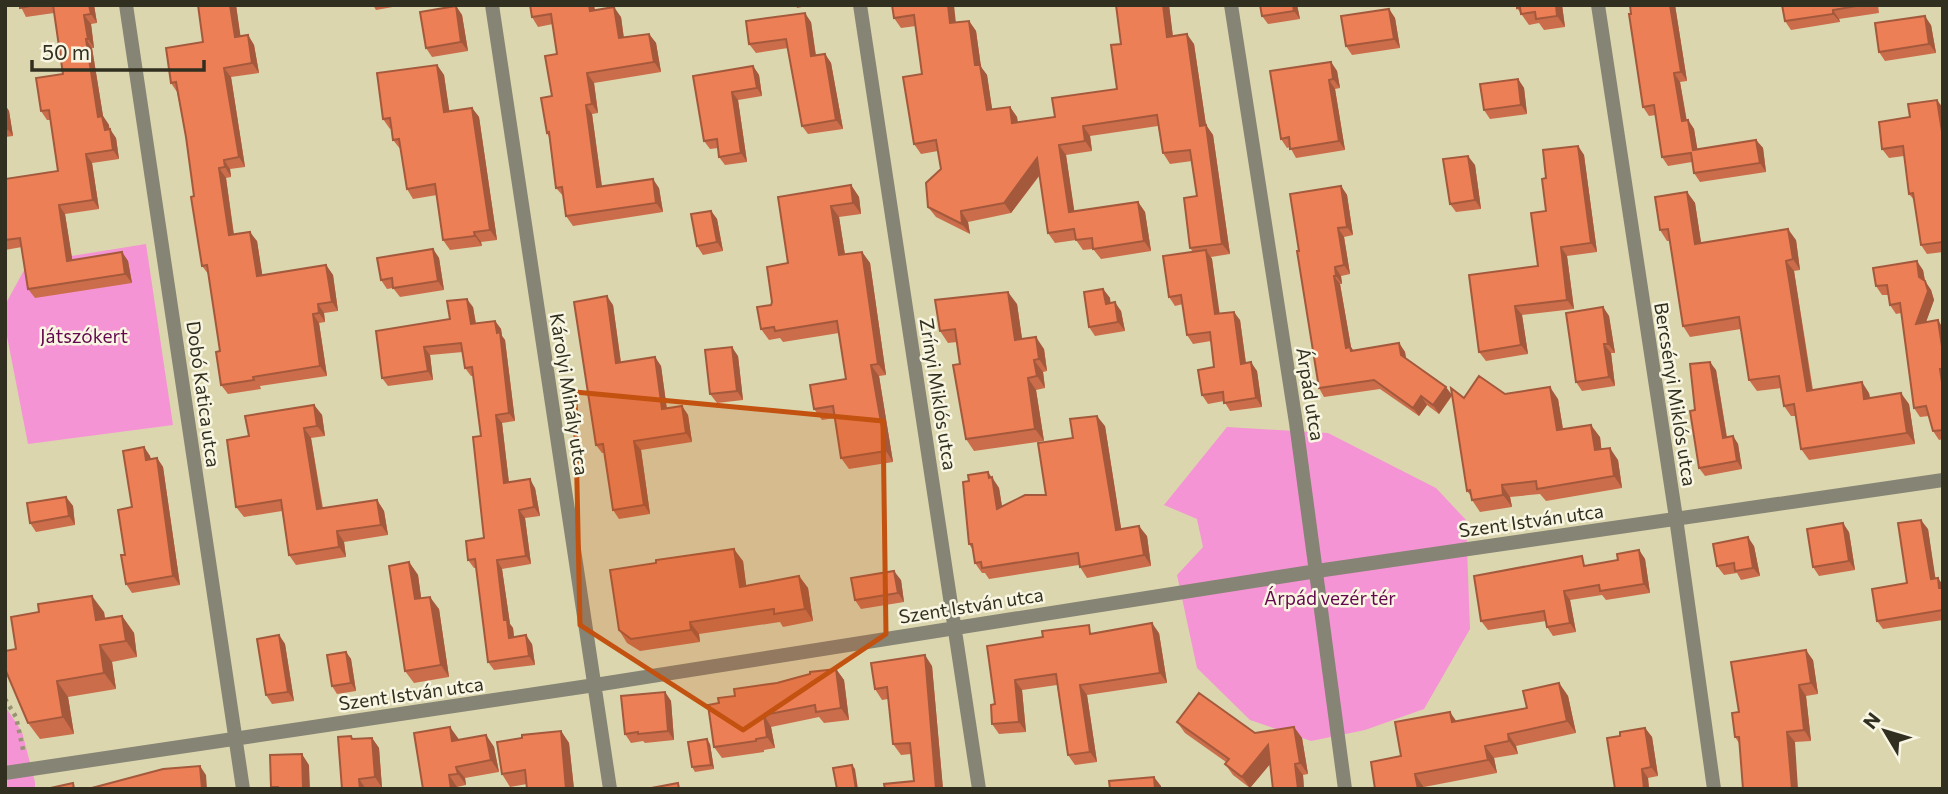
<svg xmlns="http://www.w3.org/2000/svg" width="1948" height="794" font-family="Commissioner,sans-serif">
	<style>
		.green { fill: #f594d4 }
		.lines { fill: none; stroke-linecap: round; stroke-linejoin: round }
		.path { stroke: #979375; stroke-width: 4.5; stroke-dasharray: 3.5 5; stroke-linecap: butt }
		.street { stroke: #868474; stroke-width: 14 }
		.wall { fill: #cb6d4a }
		.shaded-wall { fill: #a5593c }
		.building { fill: #ec7f56; stroke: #a5593c; stroke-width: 2 }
		.marked { fill: #c35110; fill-opacity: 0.2; stroke: #c35110; stroke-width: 5; stroke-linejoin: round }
		.labels { text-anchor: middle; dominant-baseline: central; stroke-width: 5; stroke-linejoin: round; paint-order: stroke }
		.park-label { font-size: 19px; fill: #64094e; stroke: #f8f6e2 }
		.street-label { font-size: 19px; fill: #312f1f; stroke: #f8f6e2 }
	</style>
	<rect width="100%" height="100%" fill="#dbd6ae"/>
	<!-- green -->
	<path class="green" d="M146,244L173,425L28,444L5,326V305L28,263Z
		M1227,427L1328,433L1436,488L1466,520L1470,629L1424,709L1365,730L1311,741L1250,720L1197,668L1177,575L1203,547L1197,519L1164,505Z
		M5,706L22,732L35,782V789H5Z"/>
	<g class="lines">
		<!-- path -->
		<path class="path" d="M5,699L16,717L24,754"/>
		<!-- street -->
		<path class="street" d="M126,5L243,789
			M492,5L610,789
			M860,5L979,789
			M1231,5L1296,423L1345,789
			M1598,5L1676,518L1714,789
			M5,773L595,685L1317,571L1943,480"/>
	</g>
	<!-- wall -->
	<path class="wall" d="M20,5H94L97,23L91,24L94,48H92L103,116L109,125V129L116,138L119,159L92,163L99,209L65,214L72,260L122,252L128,261L132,283L35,298L28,289L22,247L5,250V179L58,171L50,120H47L41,111L63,74L54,13L26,17Z
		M198,5H236L240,36L248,35L254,45L259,73L231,77L245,167L230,169L231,177L226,178L234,234L257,241L262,275L326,265L333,275L338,311L324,313L325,322L319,323L327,376L260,386L261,389L228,394L221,385L220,351L209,275L202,266L194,196L186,137L177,92L171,83L203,42Z
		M373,5H404L376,10Z
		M594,5L595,10L621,17L624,38L649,34L656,43L661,72L594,83L598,113L592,114L602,186L659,188L663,212L573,226L566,216L564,197L556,188L549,137L547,133L557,54L553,24L538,27L532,17Z
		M796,5H811L797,8Z
		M892,5L956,22L969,21L976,31L981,67L987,75L992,110L1010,107L1017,117L1018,123L1055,117L1117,89L1121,44L1116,5H1169L1173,36L1194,44L1206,125L1213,135L1230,254L1211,257L1212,259L1219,314L1240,320L1246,363L1257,371L1262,407L1230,411L1224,401L1208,404L1202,395L1214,367L1211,341L1193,344L1187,335L1183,304L1175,306L1169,297L1193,252L1190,248L1197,196L1192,161L1170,164L1163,153L1158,126L1090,136L1092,151L1066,155L1074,211L1138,202L1145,212L1151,251L1101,259L1093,249L1083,250L1076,240L1055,243L1048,233L1040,175L1011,213L968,222L970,234L936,217L928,207L941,169L938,151L921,154L914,144L922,74L916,26L901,28L894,18Z
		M1297,5L1300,19L1268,24L1262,16Z
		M1517,5H1562L1565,27L1544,30L1539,23L1529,25L1517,8Z
		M1630,5H1675L1687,81L1680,82L1687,121L1688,120L1694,129L1697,149L1756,140L1763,148L1766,172L1700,182L1694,173L1692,162L1668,166L1662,157L1656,115L1649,116L1643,107Z
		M1782,5H1878L1879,13L1839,19L1840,22L1791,30L1785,21Z
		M456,6L462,15L468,51L432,57L426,48Z
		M1389,9L1395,18L1400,48L1352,55L1346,46Z
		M811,22L816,55L825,54L831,63L843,129L808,134L802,126L788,48L756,53L749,44Z
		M1931,25L1936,53L1885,61L1879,52Z
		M1331,62L1337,71L1340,88L1335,89L1345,150L1296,158L1290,147L1287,148L1281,139Z
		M437,65L444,75L449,111L472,108L479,117L497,240L481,242L482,246L450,250L443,240L437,195L413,199L407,189L401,150L393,140L392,128L390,129L383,119Z
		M753,66L759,75L762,96L738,100L747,162L725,165L719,157L718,148L710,149L704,141L693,76Z
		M1518,79L1524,88L1527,114L1490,119L1484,110Z
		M5,105L9,111L13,136L5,137Z
		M1943,108V252L1927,254L1921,245L1915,201L1909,194L1904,156L1889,158L1882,149L1910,117Z
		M1578,146L1584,155L1597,252L1567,256L1574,309L1522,315L1528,354L1486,361L1479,352L1538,266L1546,211V178Z
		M1475,165L1481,209L1456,212L1450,204Z
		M851,185L859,197L861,214L839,217L845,255L862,252L870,263L886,375L879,376L893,462L849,469L841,458L835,418L822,420L814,409L846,379L839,333L783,342L780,338L769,340L761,329L788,263L778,197Z
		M1341,186L1347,195L1353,235L1344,237L1350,274L1341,276L1342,284H1340L1351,347L1353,350L1399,343L1405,352L1406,359L1452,395L1464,398L1505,394L1558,399L1563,429L1600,437L1601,449L1618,460L1622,488L1546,501L1540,494L1510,497L1512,507L1480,512L1472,500L1471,496L1467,491L1452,396L1439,414L1427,405L1419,416L1380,389L1324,397L1319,388L1299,251Z
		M1687,192L1695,203L1701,243L1796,240L1800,270L1794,271L1813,390L1869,393L1870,398L1909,404L1915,444L1809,460L1801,449L1796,416H1791L1784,406L1781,388L1757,391L1749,380L1741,329L1690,337L1683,326L1670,241H1667L1660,230Z
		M711,211L717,219L723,251L703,255L697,246Z
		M433,249L439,258L444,290L400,297L393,288L387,289L381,280Z
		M1923,270L1925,281L1931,290L1934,300L1926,322L1943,328V439L1939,440L1933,431L1929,416L1920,417L1914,408L1901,313L1896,314L1890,305L1888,295H1882L1876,286Z
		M1103,289L1110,298V303L1121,311L1125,331L1095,336L1089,327Z
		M1017,304L1022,339L1044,349L1047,371L1043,372L1045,388L1036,390L1044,441L974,451L966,439L960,364L957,342L948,343L940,331Z
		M613,305L621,362L655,357L661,366L667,409L682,406L688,415L692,442L641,450L650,514L619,519L613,510L604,453H602L596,445Z
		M473,307L476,323L495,321L501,329L502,336L505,340L515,421L502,423L509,483L535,488L540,516L525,518L531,564L502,569L510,624L513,628L514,637L532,644L535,665L494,670L488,662L476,568H474L468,560L484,538L481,436L473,376H471L465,368L463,352L430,355L433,380L388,386L382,378L450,319Z
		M1603,307L1609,316L1615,353H1611L1615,386L1582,391L1576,382Z
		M738,356L743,400L717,403L710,394Z
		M1716,370L1727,437L1733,436L1738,444L1742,469L1705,476L1699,468L1695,410Z
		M314,405L322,415L325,436L311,438L323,508L377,500L384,511L388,535L344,542L346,557L296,565L289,555L282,511L244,517L236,507Z
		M1105,426L1121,529L1147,536L1151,566L1087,578L1080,567L1079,565L989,579L985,573H982L975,563L973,550L969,544L991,478L992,477L999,488L1002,506L1046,495L1073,438Z
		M144,447L150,456L151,459L157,458L163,467L180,585L132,593L126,584L125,555L132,507Z
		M66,497L73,506L75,525L36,532L30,523Z
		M1928,529L1935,579L1943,585V620L1883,629L1877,621L1907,583Z
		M1849,532L1855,570L1819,576L1813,567Z
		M1754,546L1760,576L1741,580L1737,573L1724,575L1717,566Z
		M1639,550L1645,559L1650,593L1606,600L1602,595L1570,600L1576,632L1553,636L1547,627L1546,621L1488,630L1481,621L1588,565L1618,560Z
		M743,561L746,586L799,576L808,588L813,621L783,627L780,622L699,634L700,642L640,651L627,643L619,630Z
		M409,562L418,575L421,598L439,609L449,677L414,683L405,671Z
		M901,580L904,602L861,609L855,600Z
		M104,612L105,619L122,616L134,633L137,657L112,662L116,689L68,697L74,734L40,739L28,723Z
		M1094,633H1159L1167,683L1087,695L1097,762L1075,765L1068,755L1057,685L1022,690L1026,732L999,734L992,724L995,704L987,646Z
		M279,635L285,644L294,701L272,704L266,695Z
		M346,652L351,659L356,691L337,694L332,686Z
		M1813,660L1818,694L1806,696L1811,741L1795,742L1739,743L1735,737L1739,712Z
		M932,666L943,789L914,781L911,754L901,755L893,744L888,699L882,700L875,689Z
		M836,669L844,680L849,720L824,723L819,717L771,727L775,748L764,750V752L722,758L714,747L719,703L735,696L777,683Z
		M1559,683L1568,696L1576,733L1516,746L1518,754L1494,758L1497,773L1424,787L1401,756L1456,721L1527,708Z
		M665,692L671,701L674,740L645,743L643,741L631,743L625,734Z
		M1177,722L1255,733L1294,727L1302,738L1308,774L1303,775L1304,789H1273L1270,764L1250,788L1233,775L1225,764L1226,762L1185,733Z
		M1645,728L1652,737L1658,776L1648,778L1649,789L1620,736Z
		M561,731L569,743L574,789H527V784L510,787L502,774L522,738Z
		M486,735L494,747L499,772L465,778L466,785L457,787V789H423L458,738L459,740Z
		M372,738L379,748L382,788L342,789L354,739Z
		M710,744L714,769L695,772L692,767Z"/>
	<!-- shaded-wall -->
	<path class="shaded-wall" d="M89,5H94L97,23L91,14Z
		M230,5H236L242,46L235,37Z
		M589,5H594L596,20L590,11Z
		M948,5H954L957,33L950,23Z
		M1163,5H1169L1174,47L1167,37Z
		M1293,5H1297L1300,19L1294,11Z
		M1556,5H1562L1565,27L1557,16Z
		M1670,5H1675L1687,81L1681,72Z
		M456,6L462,15L468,51L461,42Z
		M614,7L621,17L625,48L619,38Z
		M1389,9L1395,18L1400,48L1394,39Z
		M1833,10L1839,19L1840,22L1833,14Z
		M805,13L811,22L817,65L811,56Z
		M84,15L91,24L94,48L88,39Z
		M1925,16L1931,25L1936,53L1929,44Z
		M969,21L976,31L981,67L987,75L994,121L987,110L975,65Z
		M649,34L656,43L661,72L654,62Z
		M1187,34L1194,44L1207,132L1206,125L1213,135L1230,254L1222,244L1200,126Z
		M248,35L254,45L259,73L252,63Z
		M86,39L92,48L103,116L109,125L111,139L98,117Z
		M825,54L831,63L843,129L836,120Z
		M1331,62L1337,71L1340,88L1333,79Z
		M437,65L444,75L451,122L444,112Z
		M753,66L759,75L762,96L757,88Z
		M224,68L231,77L245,167L239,157Z
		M587,73L594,83L598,113L592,104Z
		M1674,73L1680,82L1688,130L1682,121Z
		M1518,79L1524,88L1527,114L1521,105Z
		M1329,80L1335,89L1345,150L1339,141Z
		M732,92L738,100L747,162L741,153Z
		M1937,100L1943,108V138Z
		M5,105L9,111L13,136L8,129Z
		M586,105L592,114L603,196L597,187Z
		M1010,107L1017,117L1019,134L1012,123Z
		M472,108L479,117L497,240L490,230Z
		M1688,120L1694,129L1699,158L1693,150Z
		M1083,126L1090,136L1092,151L1085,141Z
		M110,129L116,138L119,159L113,150Z
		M1756,140L1763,148L1766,172L1760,163Z
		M1059,145L1066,155L1076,222L1069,212Z
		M1578,146L1584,155L1597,252L1591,243Z
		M86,154L92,163L99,209L93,200Z
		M1468,156L1475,165L1481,209L1475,200Z
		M1037,158L1044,169L1011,213L1004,203Z
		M224,160L230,169L231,177L225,167Z
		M219,168L226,178L235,245L229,235Z
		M653,179L659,188L663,212L656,203Z
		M851,185L859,197L861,214L853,203Z
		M1341,186L1347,195L1353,235L1347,227Z
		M1687,192L1695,203L1703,255L1695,244Z
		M1138,202L1145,212L1151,251L1144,241Z
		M59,205L65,214L74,270L67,261Z
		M831,206L839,217L847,267L839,255Z
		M711,211L717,219L723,251L717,242Z
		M961,211L968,222L970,234L962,224Z
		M1338,228L1344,237L1350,274L1344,265Z
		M1788,229L1796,240L1800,270L1793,259Z
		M250,232L257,241L264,285L257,276Z
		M474,232L481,242L482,246L475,236Z
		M1561,247L1567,256L1574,309L1567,300Z
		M433,249L439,258L444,290L438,281Z
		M1206,250L1212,259L1221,323L1215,314Z
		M122,252L128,261L132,283L125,274Z
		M862,252L870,263L886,375L878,364Z
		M1786,261L1794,271L1814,402L1807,391Z
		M1917,261L1923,270L1925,281L1931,290L1934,300L1922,333L1916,324L1919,277Z
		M326,265L333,275L338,311L332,302Z
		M1335,267L1341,276L1342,284L1336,276Z
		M1334,276L1340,284L1351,347L1356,355L1346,348Z
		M1103,289L1110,298L1112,313L1106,304Z
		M1008,292L1017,304L1024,352L1015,340Z
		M607,296L613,305L622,372L616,363Z
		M467,299L473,307L477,332L471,324Z
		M1115,302L1121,311L1125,331L1118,322Z
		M318,304L324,313L325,322L319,313Z
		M1515,306L1522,315L1528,354L1521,345Z
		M1603,307L1609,316L1615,353L1608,344Z
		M1234,312L1240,320L1247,372L1241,364Z
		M313,314L319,323L327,376L320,366Z
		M1938,320L1943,328V353Z
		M495,321L501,329L502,336L505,340L515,421L509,413Z
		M1036,337L1044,349L1047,371L1039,359Z
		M1399,343L1405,352L1407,364L1401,355Z
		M1604,344L1611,353L1615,386L1609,377Z
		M424,347L430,355L433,380L428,371Z
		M732,347L738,356L743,400L737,391Z
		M655,357L661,366L668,418L662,409Z
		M1034,360L1043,372L1045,388L1037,376Z
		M1251,362L1257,371L1262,407L1256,398Z
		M1710,362L1716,370L1728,446L1723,438Z
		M871,365L879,376L893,462L886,451Z
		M1028,378L1036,390L1044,441L1035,429Z
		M1862,382L1869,393L1872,410L1864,399Z
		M1446,387L1452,395L1439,414L1433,405Z
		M1550,387L1558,399L1565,442L1557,430Z
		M1901,393L1909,404L1915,444L1907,433Z
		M1421,396L1427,405L1419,416L1413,408Z
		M314,405L322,415L325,436L317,426Z
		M682,406L688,415L692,442L686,433Z
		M496,415L502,423L510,492L504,483Z
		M1097,416L1105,426L1123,540L1116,530Z
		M1591,425L1600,437L1603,462L1595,450Z
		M304,428L311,438L324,520L317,509Z
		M1733,436L1738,444L1742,469L1737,461Z
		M634,441L641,450L650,514L644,505Z
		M144,447L150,456L152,469L146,460Z
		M1610,448L1618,460L1622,488L1614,476Z
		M157,458L163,467L180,585L173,576Z
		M988,472L999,488L1004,519L997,509Z
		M530,479L535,488L540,516L534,507Z
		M1502,485L1510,497L1512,507L1503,495Z
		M66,497L73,506L75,525L69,516Z
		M377,500L384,511L388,535L381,525Z
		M519,510L525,518L531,564L526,556Z
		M1921,520L1928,529L1937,588L1931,579Z
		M1843,523L1849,532L1855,570L1849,561Z
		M1139,526L1147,536L1151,566L1144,555Z
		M337,531L344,542L346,557L339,547Z
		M1748,537L1754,546L1760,576L1753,568Z
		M734,549L743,561L748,599L740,587Z
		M1639,550L1645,559L1650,593L1644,584Z
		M497,560L502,569L510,624L513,628L515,646L509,638L504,620Z
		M409,562L418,575L423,611L415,599Z
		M894,571L901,580L904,602L898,593Z
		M799,576L808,588L813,621L805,609Z
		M1938,578L1943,585V593L1939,588Z
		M1564,591L1570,600L1576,632L1570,623Z
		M92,596L104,612L108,637L96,620Z
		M430,597L439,609L449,677L441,665Z
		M122,616L134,633L137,657L126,641Z
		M690,622L699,634L700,642L691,630Z
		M1152,623L1159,633L1167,683L1160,673Z
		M279,635L285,644L294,701L288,692Z
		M526,635L532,644L535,665L529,656Z
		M100,645L112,662L116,689L104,673Z
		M1806,650L1813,660L1818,694L1811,683Z
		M346,652L351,659L356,691L351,683Z
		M925,655L932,666L943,789H936Z
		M836,669L844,680L849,720L841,708Z
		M1015,680L1022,690L1026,732L1019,722Z
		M57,681L68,697L74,734L63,717Z
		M1559,683L1568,696L1576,733L1567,721Z
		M1080,685L1087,695L1097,762L1090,752Z
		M1799,685L1806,696L1811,741L1804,730Z
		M665,692L671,701L674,740L668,731Z
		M1450,712L1459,725L1452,722Z
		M764,715L771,727L775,748L767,737Z
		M450,727L458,738L461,753L452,741Z
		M1294,727L1302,738L1308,774L1300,763Z
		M1645,728L1652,737L1658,776L1651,767Z
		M561,731L569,743L574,789H566Z
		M1787,732L1795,742L1798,789H1792Z
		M1508,734L1516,746L1518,754L1509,741Z
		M486,735L494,747L499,772L491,760Z
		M372,738L379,748L382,788L375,777Z
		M707,739L710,744L714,769L711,765Z
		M1268,745L1276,757L1250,788L1242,777Z
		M1485,746L1494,758L1497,773L1488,760Z
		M302,754L309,765L310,789H303Z
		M1295,764L1303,775L1304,789H1298Z
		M852,765L855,769L858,789H856Z
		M200,766L206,775L207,789H202Z
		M456,767L465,778L466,785L458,774Z
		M1642,769L1648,778L1649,789H1644Z
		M1415,774L1424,787V789H1418Z
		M449,775L457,787V789H451Z
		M1154,777L1161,786V789H1155Z
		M359,779L366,789H360Z"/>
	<!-- building -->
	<path class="building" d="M20,5H35L20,8Z
		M53,5H89L91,14L84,15L88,39H86L98,117L102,116L105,130L110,129L113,150L86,154L93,200L59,205L67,261L122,252L125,274L28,289L20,238L5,240V179L58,171L49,110L41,111L36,78L63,74Z
		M198,5H230L235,37L248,35L252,63L224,68L239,157L224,160L225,167L219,168L229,235L250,232L257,276L326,265L332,302L318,304L319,313L313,314L320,366L253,377L254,380L221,385L216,352L220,351L207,265L202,266L191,197L194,196L186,137L176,82L171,83L166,48L203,42Z
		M530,5H589L590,11L614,7L619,38L649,34L654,62L587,73L592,104L586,105L597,187L653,179L656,203L566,216L562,187L556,188L549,132L547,133L541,98L552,96L545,56L557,54L551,14L532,17Z
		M892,5H948L950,23L969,21L975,65H980L987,110L1010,107L1012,123L1055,117L1052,98L1117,89L1111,45L1121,44L1116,5H1163L1167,37L1187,34L1200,126L1206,125L1222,244L1190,248L1184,198L1197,196L1190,150L1163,153L1157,115L1083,126L1085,141L1059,145L1069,212L1138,202L1144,241L1093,249L1092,238L1076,240L1074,229L1048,233L1037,158L1004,203L961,211L962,224L928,207L926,183L941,169L936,140L914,144L903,77L922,74L914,15L894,18Z
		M1260,5H1293L1294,11L1262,16Z
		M1517,5H1556L1557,16L1536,19L1535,12L1521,14L1520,7L1517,8Z
		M1630,5H1670L1681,72L1674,73L1682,121L1688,120L1693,150L1756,140L1760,163L1694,173L1691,153L1662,157L1654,105L1643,107L1629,14H1631Z
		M1782,5H1862L1833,10V14L1785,21Z
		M456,6L461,42L426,48L420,12Z
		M1389,9L1394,39L1346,46L1341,16Z
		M805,13L811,56L825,54L836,120L802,126L786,39L749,44L746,21Z
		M1925,16L1929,44L1879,52L1875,23Z
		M1331,62L1333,79L1329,80L1339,141L1290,149L1289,137L1281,139L1270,71Z
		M437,65L444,112L472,108L490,230L474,232L475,236L443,240L435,184L407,189L399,139L393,140L390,118L383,119L377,73Z
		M753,66L757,88L732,92L741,153L719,157L717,139L704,141L693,76Z
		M1518,79L1521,105L1484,110L1480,84Z
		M1937,100L1943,138V242L1921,245L1913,193L1909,194L1903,146L1882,149L1879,122L1910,117L1908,104Z
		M5,109L8,129L5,130Z
		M1578,146L1591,243L1561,247L1567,300L1515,306L1521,345L1479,352L1469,275L1538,266L1531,213L1546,211L1542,179L1546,178L1543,150Z
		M1468,156L1475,200L1450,204L1443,159Z
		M851,185L853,203L831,206L839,255L862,252L878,364L871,365L886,451L841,458L833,406L814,409L810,385L846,379L837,321L775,331L774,327L761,329L757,307L771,305L772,302L767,267L788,263L778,197Z
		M1341,186L1347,227L1338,228L1344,265L1335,267L1336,276H1334L1346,348L1350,347L1351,351L1399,343L1401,355L1446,387L1433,405L1421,396L1413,408L1374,380L1319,388L1297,251H1299L1290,194Z
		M1687,192L1695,244L1788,229L1793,259L1786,261L1807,391L1862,382L1864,399L1901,393L1907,433L1801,449L1794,404L1784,406L1779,376L1749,380L1739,317L1683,326L1668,229L1660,230L1655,197Z
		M711,211L717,242L697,246L691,214Z
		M433,249L438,281L393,288L392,278L381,280L377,258Z
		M1206,250L1215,314L1234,312L1241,364L1251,362L1256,398L1224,403L1223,392L1202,395L1198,370L1214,367L1210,332L1187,335L1181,295L1169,297L1163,256Z
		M1917,261L1919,277L1925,281L1928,291L1916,324L1938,320L1943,353V369H1940L1943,389V430L1933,431L1926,406L1914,408L1900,303L1890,305L1887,285L1876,286L1873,268Z
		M1103,289L1106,304L1115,302L1118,322L1089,327L1084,292Z
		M1008,292L1015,340L1036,337L1039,359L1034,360L1037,376L1028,378L1035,429L966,439L953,365L960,364L955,329L940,331L935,300Z
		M607,296L616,363L655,357L662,409L682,406L686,433L634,441L644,505L613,510L603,444L596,445L574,302Z
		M467,299L471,324L495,321L497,333L500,332L509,413L496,415L504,483L530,479L534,507L519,510L526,556L497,560L504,620H507L509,638L526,635L529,656L488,662L475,559L468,560L466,541L484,538L473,437L481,436L472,367L465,368L461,343L424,347L428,371L382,378L376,331L450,319L447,301Z
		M1603,307L1608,344H1604L1609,377L1576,382L1566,313Z
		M732,347L737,391L710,394L705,350Z
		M1710,362L1723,438L1733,436L1737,461L1699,468L1690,411L1695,410L1690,364Z
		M1479,376L1505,394L1550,387L1557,430L1591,425L1595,450L1610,448L1614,476L1537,489L1536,481L1502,485L1503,495L1472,500L1470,490L1467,491L1451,388L1464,398Z
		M314,405L317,426L304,428L317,509L377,500L381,525L337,531L339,547L289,555L281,500L236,507L227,440L249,436L245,416Z
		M1097,416L1116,530L1139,526L1144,555L1080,567L1078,553L982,568L981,562L975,563L972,544H969L963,482L969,481L968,475L988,472L989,478L992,477L997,509L1025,495H1046L1038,443L1073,438L1070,419Z
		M144,447L146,460L157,458L173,576L126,584L121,555H125L118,510L132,507L123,451Z
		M66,497L69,516L30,523L27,503Z
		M1921,520L1931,579L1938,578L1939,588H1943V610L1877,621L1872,589L1907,583L1898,523Z
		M1843,523L1849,561L1813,567L1807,529Z
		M1748,537L1753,568L1735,571L1734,563L1717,566L1713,544Z
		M734,549L740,587L799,576L805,609L774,614V609L690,622L691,630L631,639L619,630L610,570L656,563V560Z
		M1639,550L1644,584L1600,591L1599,585L1564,591L1570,623L1547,627L1544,611L1481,621L1474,576L1582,556L1584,566L1618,560L1617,554Z
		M409,562L415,599L430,597L441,665L405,671L389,566Z
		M894,571L898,593L855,600L851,578Z
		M92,596L96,620L122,616L126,641L100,645L104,673L57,681L63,717L28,723L5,669V651L16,649L11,617L39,612L38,604Z
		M1152,623L1160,673L1080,685L1090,752L1068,755L1056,674L1015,680L1019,722L992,724L991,705L995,704L987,646L1043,637L1042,631L1089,625L1090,634Z
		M279,635L288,692L266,695L257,639Z
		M1806,650L1811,683L1799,685L1804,730L1787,732L1792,789H1743L1739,737H1735L1732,713L1739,712L1731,662Z
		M346,652L351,683L332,686L327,655Z
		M925,655L936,789H885L884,784L914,781L910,743L893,744L887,687L875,689L871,663Z
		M836,669L841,708L816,712L815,705L764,715L767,737L756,739V741L714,747L708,705L719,703L718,698L735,696L734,689L777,683L810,674V672Z
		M1559,683L1567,721L1508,734L1509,741L1485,746L1488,760L1415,774L1418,789H1375L1371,762L1401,756L1395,722L1450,712L1452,722L1527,708L1523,691Z
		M665,692L668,731L638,734V732L625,734L621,696Z
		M1199,693L1255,733L1294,727L1300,763L1295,764L1298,789H1273L1268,745L1242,777L1225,764L1229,759L1177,722Z
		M450,727L452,741L486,735L491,760L456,767L458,774L449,775L451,789H423L414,733Z
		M1645,728L1651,767L1642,769L1644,789H1615L1607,738L1620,736V732Z
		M561,731L566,789H527L525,770L502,774L497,742L522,738V735Z
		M351,736L352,739L372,738L375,777L359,779L360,789H342L338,737Z
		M707,739L711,765L692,767L688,742Z
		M302,754L303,789H278V787H271L270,755Z
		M852,765L856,789H837L833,768Z
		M200,766L202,789H88L163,769Z
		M1154,777L1155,789H1110L1109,781Z
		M73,783L74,789H46Z
		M678,783L679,789H646Z"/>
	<!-- marked area -->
	<path class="marked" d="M575,392L883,421L886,634L743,730L580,625Z"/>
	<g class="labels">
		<!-- park labels -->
		<g class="park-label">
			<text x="84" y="335">Játszókert</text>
			<text x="1330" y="597">Árpád vezér tér</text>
		</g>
		<!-- street labels -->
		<g class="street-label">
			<text transform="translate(204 394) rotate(82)">Dobó Katica utca</text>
			<text transform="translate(570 394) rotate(81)">Károlyi Mihály utca</text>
			<text transform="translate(939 394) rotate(81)">Zrínyi Miklós utca</text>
			<text transform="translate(1311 394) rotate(81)">Árpád utca</text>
			<text transform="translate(1676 394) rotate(81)">Bercsényi Miklós utca</text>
			<text transform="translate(1531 520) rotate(-8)">Szent István utca</text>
			<text transform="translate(971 605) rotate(-9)">Szent István utca</text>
			<text transform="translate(411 693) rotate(-8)">Szent István utca</text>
		</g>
	</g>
	<!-- border -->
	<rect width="1948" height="794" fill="none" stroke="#312f1f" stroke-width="14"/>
	<!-- north arrow -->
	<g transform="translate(1885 731) rotate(308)" stroke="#f8f6e2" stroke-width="5" paint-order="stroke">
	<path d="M0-5L12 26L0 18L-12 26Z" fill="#312f1f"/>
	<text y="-10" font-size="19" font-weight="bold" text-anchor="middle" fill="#312f1f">N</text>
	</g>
	<!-- scale -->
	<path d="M32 60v10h172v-10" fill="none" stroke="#312f1f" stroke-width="3.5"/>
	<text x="42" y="60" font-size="21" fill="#312f1f" stroke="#f8f6e2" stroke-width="5" paint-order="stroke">50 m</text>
</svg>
